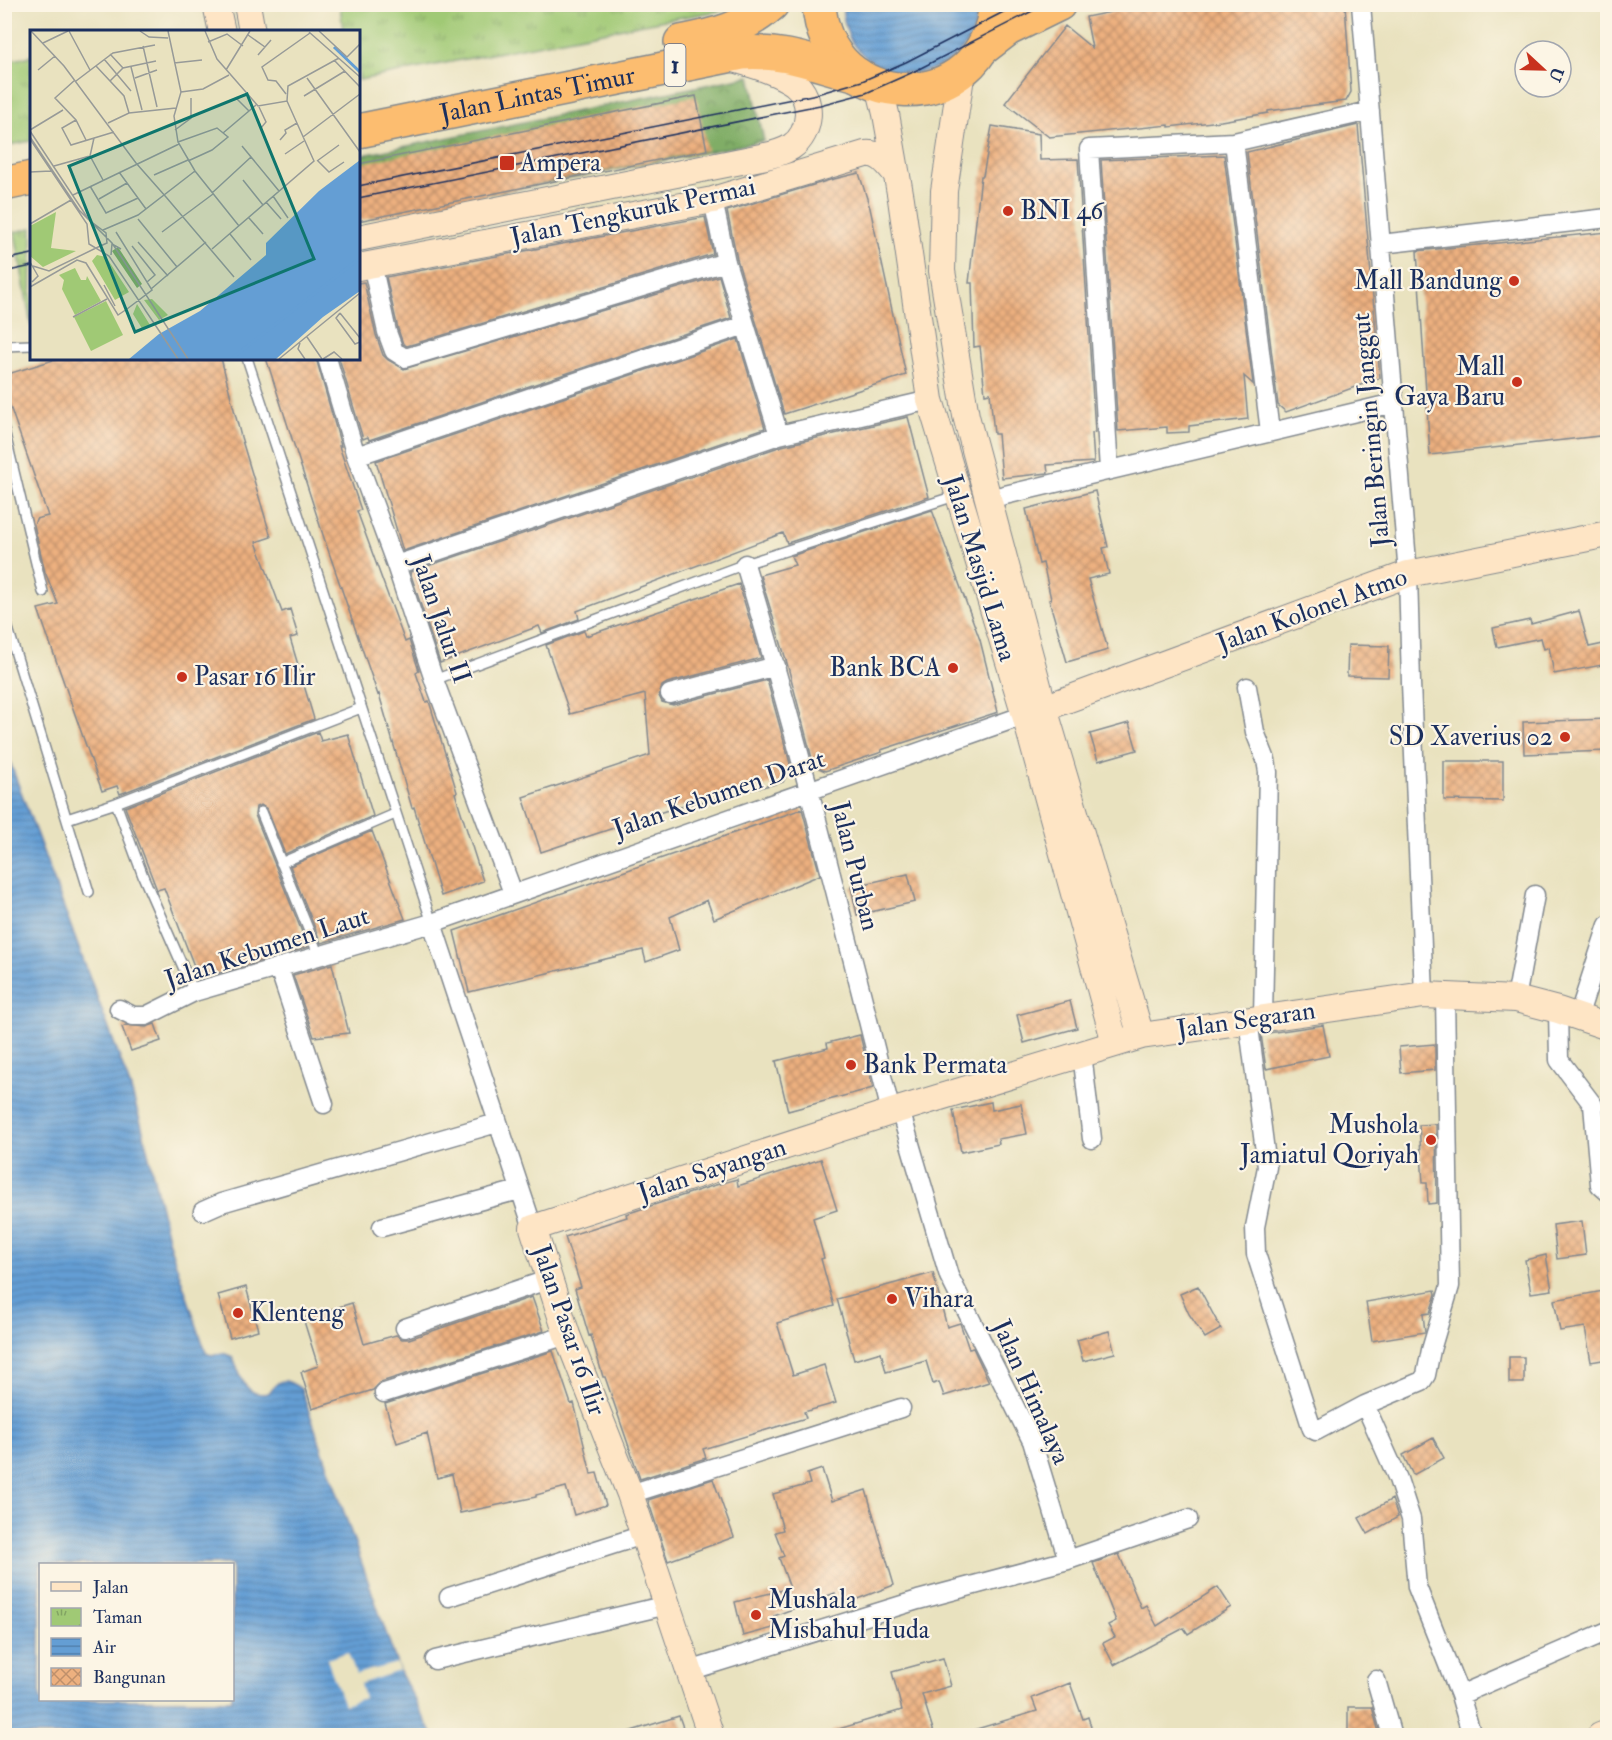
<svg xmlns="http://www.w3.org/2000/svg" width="1612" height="1740" font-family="'IM FELL Double Pica',serif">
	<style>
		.forest { fill: url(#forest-crowns); stroke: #4e6e62; stroke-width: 1.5 }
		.park { fill: url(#park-tufts); stroke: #5e7c6a; stroke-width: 1.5 }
		.water { fill: url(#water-rules); stroke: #406699; stroke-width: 1.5; fill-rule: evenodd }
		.pier { fill: #e9e2bf }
		.building { fill: url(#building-cross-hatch) }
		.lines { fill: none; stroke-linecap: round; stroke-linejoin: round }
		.lane-casing { stroke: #82888e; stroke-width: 12 }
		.street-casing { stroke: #82888e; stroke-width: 21 }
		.secondary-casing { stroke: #82888e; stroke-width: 28 }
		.highway-casing { stroke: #82888e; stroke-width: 36 }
		.lane { stroke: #fff; stroke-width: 9 }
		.street { stroke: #fff; stroke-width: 18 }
		.secondary { stroke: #fee5c5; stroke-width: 26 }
		.highway { stroke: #fcbd6f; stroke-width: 33 }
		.tram { stroke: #1b2f5e; stroke-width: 1.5 }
		.poi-dot { fill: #c8321e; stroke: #fcf5e5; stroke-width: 2 }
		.labels { text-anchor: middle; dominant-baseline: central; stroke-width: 4.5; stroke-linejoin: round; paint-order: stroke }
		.shield { fill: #fcf5e5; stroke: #5e6a86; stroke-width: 1.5 }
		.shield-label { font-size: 24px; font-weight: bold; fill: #1b2f5e }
		.street-label { font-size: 26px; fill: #1b2f5e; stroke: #fcf5e5 }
		.poi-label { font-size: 26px; fill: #1b2f5e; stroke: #fcf5e5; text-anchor: start }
		.inset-river { fill: none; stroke: #649ed4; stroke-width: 3 }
		.inset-road { fill: none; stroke: #979a98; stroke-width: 1.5 }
		.view { fill: #0f766e; fill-opacity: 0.15; stroke: #0f766e; stroke-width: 3 }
		.inset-edge { fill: none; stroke: #1b2f5e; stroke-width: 3 }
	</style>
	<defs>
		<pattern id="forest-crowns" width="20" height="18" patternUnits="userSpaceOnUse" patternTransform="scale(1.5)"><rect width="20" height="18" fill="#80ad66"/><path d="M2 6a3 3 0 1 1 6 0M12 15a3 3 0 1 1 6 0" fill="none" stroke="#688d57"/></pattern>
		<pattern id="park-tufts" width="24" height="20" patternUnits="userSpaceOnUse" patternTransform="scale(1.5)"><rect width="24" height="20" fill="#a0c975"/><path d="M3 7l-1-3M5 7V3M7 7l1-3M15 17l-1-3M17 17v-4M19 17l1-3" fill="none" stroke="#82a463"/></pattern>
		<pattern id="water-rules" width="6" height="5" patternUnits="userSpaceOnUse" patternTransform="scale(1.5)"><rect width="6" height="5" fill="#649ed4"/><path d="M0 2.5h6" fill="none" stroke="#5281af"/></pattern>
		<pattern id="building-cross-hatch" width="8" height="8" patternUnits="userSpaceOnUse" patternTransform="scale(1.5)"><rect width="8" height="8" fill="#edb07f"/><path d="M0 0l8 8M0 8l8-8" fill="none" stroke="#bf906b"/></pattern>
	</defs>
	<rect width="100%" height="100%" fill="#fcf5e5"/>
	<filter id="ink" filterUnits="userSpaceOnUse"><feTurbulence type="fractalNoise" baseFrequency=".0167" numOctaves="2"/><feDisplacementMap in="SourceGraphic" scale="12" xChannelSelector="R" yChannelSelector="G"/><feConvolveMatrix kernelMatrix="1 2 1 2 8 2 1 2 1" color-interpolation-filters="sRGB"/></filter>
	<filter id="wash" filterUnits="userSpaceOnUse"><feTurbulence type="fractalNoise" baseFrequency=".008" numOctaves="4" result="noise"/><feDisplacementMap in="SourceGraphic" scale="24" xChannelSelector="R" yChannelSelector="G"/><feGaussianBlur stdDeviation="1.35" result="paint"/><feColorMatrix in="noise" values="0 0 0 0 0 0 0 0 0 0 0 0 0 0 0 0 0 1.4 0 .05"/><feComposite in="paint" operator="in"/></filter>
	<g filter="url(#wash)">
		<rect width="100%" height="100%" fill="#e9e2bf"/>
		<!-- forest -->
		<path class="forest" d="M750,76L764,141L372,217L358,156Z"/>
		<!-- park -->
		<path class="park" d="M340,5V4L732,5L725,10L659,21L359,80L358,32L343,31Z
			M31,56V141L5,146V62Z
			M31,228H32L31,326L15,232Z"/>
		<!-- water -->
		<path class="water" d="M842,5H978C977,12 977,20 975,27C956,81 886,88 853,44C845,32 843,18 842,5Z
			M4,746L130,1086L142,1127L169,1243L206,1353L211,1355L223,1353L233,1357C240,1375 245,1399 269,1393C280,1376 286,1379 301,1389L399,1670L433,1735H5ZM40,1564H232V1700H40Z"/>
		<!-- pier -->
		<path class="pier" d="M348,1652L356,1674L397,1663L399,1671L360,1684L364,1698L344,1705L327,1659Z"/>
		<g id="blocks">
			<!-- building -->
			<path class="building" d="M1150,4H1345L1351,92L1346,101L1268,111V113L1221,121L1169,127V125L1049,137L1005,103L1065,26L1092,48L1086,17Z
				M696,96L707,150L358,221V164Z
				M1358,125L1380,378L1286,412L1278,405L1247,152Z
				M992,126L1039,134L1040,160L1078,159L1095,432L1092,433L1094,462L1047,465L1048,473L1002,478L998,434H994L990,393L985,394L980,346L974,347L972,283H969L981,176H983Z
				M1224,155L1253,384L1244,376L1248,419L1189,426V432L1167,433V427L1118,431L1101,160Z
				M859,173L870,208L906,375L784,414L737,259L727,211L830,180Z
				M705,217L713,254L407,346L403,344L398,329L386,277Z
				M1608,232V435L1430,455L1417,251Z
				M719,276L731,318L369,440L368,437L363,439L339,358H358V283L364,282L376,335L383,355L388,360L404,369Z
				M738,339L765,428L403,551L376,461Z
				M60,358H221L241,437L271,537L256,542L282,612L290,609L298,636L290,638L314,719L120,794L117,786L102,791L38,609L58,604L45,572L34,525L36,519L48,516L4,389L11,373Z
				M266,358H316L341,446H339L361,510L357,511L405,642L409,640L419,671L416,673L426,702L429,701L457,792L455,793L483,881L441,896L414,807L412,808L379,694L378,695L324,538Z
				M908,417L929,497L787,543L783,533L577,611L579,619L542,633L539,626L440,663L410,572L782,446Z
				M1095,491L1108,547L1103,548L1109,574L1088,579L1108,650L1067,662L1049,600L1051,599L1043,563L1039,564L1026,509Z
				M932,510L980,640L998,712L881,750L882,752L825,771L814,766L787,663L760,575L795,565L791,556Z
				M739,584L761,658L667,683L662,686L659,696L662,702L673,705L767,680L791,767L783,782L668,810L541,852L523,797L650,755L645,694L570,714L546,645L584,631L586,636Z
				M1579,611L1589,647L1608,643V664L1554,674L1549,647L1544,649L1541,638L1497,647L1493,628L1530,620L1531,624Z
				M1348,645L1389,646L1388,677L1347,676Z
				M1608,719V751L1524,754L1523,722Z
				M1129,723L1137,750L1098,761L1090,734Z
				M318,732L321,741L348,734L373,816L285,854L267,809L261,805L256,807L255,815L308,947L199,979L164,888L157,890L125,807Z
				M1444,761H1503V801L1444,800Z
				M802,809L820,875L714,919L707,900L670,917L679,950L646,962L643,950L469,992L454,931Z
				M372,831L405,919L321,943L290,866Z
				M908,874L915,902L857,915L851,887Z
				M332,964L349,1033L314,1037L293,975Z
				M1070,1001L1077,1028L1024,1043L1017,1015Z
				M155,1024L161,1041L131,1051L122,1027L126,1025L146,1027Z
				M1323,1025L1329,1056L1266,1069L1261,1034Z
				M860,1035L873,1088L788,1111L776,1061L828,1048L827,1043Z
				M1435,1044V1070L1401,1073L1399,1047Z
				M991,1102L992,1110L1021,1104L1027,1134L998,1139L999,1144L961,1152L953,1110Z
				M1436,1124L1437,1203L1428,1204L1427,1183H1423L1419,1125Z
				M821,1159L837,1210L813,1218L824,1258L821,1259L834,1306L777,1323L793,1375L824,1365L836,1403L804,1412L806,1418L703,1449L706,1458L640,1479L605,1377H603L591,1335L589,1336L575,1289L581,1287L565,1237L627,1217L626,1214L709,1187L737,1179L738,1186Z
				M1582,1221L1586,1255L1557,1259L1553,1225Z
				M1546,1255L1552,1290L1531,1293L1525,1260Z
				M933,1273L947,1327L960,1323L969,1349L973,1348L989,1382L944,1396L939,1382L933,1384L926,1361L886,1372L881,1352L854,1360L837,1299Z
				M1198,1286L1221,1329L1205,1338L1189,1314L1180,1294Z
				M246,1287L258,1330L230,1338L218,1295Z
				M1435,1290L1436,1294L1430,1313L1423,1314L1425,1332L1372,1341L1366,1302Z
				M1603,1291L1608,1317V1359L1591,1362L1585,1327L1560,1331L1554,1300Z
				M532,1297L544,1331L381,1382L373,1390L312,1409L301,1372L318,1366L303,1318L352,1303L364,1344L396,1335L402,1339H409Z
				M1109,1331L1115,1353L1083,1361L1077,1340Z
				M553,1351L571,1404L574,1403L591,1474L597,1473L606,1505L574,1515L566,1487L536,1495V1497L460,1513L452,1474L437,1478L427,1433L397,1443L385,1404Z
				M1509,1357H1524V1383H1509Z
				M1433,1438L1444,1458L1413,1475L1403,1455Z
				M822,1469L832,1501L866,1490L894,1585L839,1606L835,1593L774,1616L777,1627L743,1636L735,1602L790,1588L779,1558L784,1556L775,1532L783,1530L773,1494L810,1484L807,1474Z
				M713,1479L734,1537L668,1561L648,1500Z
				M1392,1499L1398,1517L1368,1534L1359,1518Z
				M1119,1554L1141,1608L1146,1605L1157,1626L1218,1587L1231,1607L1188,1634L1184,1628L1114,1665L1103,1643L1115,1637L1108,1625L1116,1621L1093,1563Z
				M943,1658L951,1686L922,1694L935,1736H832V1731L902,1710L892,1672Z
				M1070,1683L1083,1719L1088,1717L1094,1736H971L970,1731L1037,1711L1032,1698Z
				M1348,1707H1372L1380,1736H1348Z
				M679,1716L686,1736H629L628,1732Z"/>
		</g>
	</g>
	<g filter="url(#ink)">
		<use href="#blocks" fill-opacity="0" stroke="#82888e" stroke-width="1.5"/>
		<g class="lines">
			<!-- lane casing -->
			<g class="lane-casing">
				<path id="lane" d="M4,346L32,345
					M247,358L432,923
					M4,430L43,592
					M7,625L89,892
					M434,680L745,564L958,495
					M116,803L143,876L194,992
					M261,812L319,956
					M67,819L116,803L361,708
					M281,863L395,814"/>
			</g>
			<!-- street casing -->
			<g class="street-casing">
				<path id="street" d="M1361,4L1408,574L1411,683L1424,995
					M1234,142L1270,432
					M713,200L726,262L779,435
					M1381,244L1608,218
					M372,264L387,332L394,351L405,358L726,262
					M327,358L356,456L396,565L434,680L513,893
					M356,456L745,325
					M1109,470L1089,149L1234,142L1370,111
					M988,499L1394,403
					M745,564C800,745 845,929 891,1112
					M396,565L779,435L930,400
					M1247,687L1255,732L1266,760L1268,772L1263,1017
					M670,694L776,666
					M432,923L533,1228
					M279,968L324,1104
					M1516,999L1535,895
					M119,1009L133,1016H146L194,992L432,923L1025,715
					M1558,1010L1559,1060L1593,1105L1600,1185L1608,1192
					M1578,1017L1608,925
					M1248,1019L1267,1167L1255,1227L1256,1254L1312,1429L1316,1431L1365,1405L1422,1381L1426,1375L1431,1350L1450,1286L1445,996
					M1082,1053L1092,1139
					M900,1110L949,1276L1032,1441L1068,1560
					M203,1211L221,1203L497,1123
					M382,1227L519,1190
					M405,1328L550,1279
					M384,1393L567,1335
					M1365,1405L1398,1479L1411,1519L1417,1587L1460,1695L1472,1736
					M630,1494L901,1408
					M449,1597L643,1535
					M435,1660L667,1605
					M689,1671L918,1600L1068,1560L1188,1519
					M1376,1680L1392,1736
					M1460,1695L1608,1631"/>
			</g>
			<!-- secondary casing -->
			<g class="secondary-casing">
				<path id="secondary" d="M216,4L222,32
					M247,4L252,32
					M962,70L944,191L942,271L966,416L1044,708L1141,1036
					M879,85L886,114L901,199L930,400L1025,715L1115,1043
					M358,238L761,157C771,155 782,153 791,147C812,133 814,98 794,83C776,71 754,65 734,59
					M358,267L713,200L865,154C880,152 888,164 897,175
					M1028,714L1408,574L1608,534
					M711,1736L630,1494L567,1335L533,1228L891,1112L1141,1036L1424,995L1516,999L1558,1010L1608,1027
					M1600,1736L1608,1733"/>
			</g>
			<!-- highway casing -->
			<g class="highway-casing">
				<g id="highway">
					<path d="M819,4C825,114 984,122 996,4"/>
					<path d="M681,42C716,35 744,29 772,4"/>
					<path d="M982,49L1008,29L1059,4"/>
					<path id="s1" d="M358,131L742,53C786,50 817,65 858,75"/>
					<path d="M4,184L32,178"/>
				</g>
			</g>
			<!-- lane -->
			<use href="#lane" class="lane"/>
			<!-- street -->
			<use href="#street" class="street"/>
			<!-- secondary -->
			<use href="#secondary" class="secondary"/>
			<!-- highway -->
			<use href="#highway" class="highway"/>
			<!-- tram -->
			<path class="tram" d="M358,186L817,94L862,81L906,62L1019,4
				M358,198L820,105L866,93L911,73L1046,4
				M4,260L32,254
				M4,272L32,266"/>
		</g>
	</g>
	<!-- markers -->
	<g class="poi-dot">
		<rect x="499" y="155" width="16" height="16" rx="3"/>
		<circle cx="1008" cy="211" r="6"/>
		<circle cx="1514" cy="281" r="6"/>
		<circle cx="1517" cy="382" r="6"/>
		<circle cx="953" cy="668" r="6"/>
		<circle cx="182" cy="677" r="6"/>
		<circle cx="1565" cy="737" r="6"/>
		<circle cx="851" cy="1065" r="6"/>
		<circle cx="1431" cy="1140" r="6"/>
		<circle cx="892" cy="1299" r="6"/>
		<circle cx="238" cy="1313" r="6"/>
		<circle cx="756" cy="1615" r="6"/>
	</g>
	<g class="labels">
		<!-- shield labels -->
		<rect class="shield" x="664.5" y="44" width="21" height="42" rx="4.5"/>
		<g class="shield-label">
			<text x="675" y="65">1</text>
		</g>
		<!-- street labels -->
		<g class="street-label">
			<text stroke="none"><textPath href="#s1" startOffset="183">Jalan Lintas Timur</textPath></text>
			<text transform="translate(633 212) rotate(-12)">Jalan Tengkuruk Permai</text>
			<text transform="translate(1371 430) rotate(-95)">Jalan Beringin Janggut</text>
			<text transform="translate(980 568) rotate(73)">Jalan Masjid Lama</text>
			<text transform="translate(1312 610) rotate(-20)">Jalan Kolonel Atmo</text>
			<text transform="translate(441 619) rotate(71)">Jalan Jalur II</text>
			<text transform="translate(719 794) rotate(-19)">Jalan Kebumen Darat</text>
			<text transform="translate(855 866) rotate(76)">Jalan Purban</text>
			<text transform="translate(267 948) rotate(-18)">Jalan Kebumen Laut</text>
			<text transform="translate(1246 1020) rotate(-8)">Jalan Segaran</text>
			<text transform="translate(712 1170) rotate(-18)">Jalan Sayangan</text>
			<text transform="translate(569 1330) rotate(71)">Jalan Pasar 16 Ilir</text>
			<text transform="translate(1031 1392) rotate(66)">Jalan Himalaya</text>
		</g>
		<!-- poi labels -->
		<g class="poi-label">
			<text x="520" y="163">Ampera</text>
			<text x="1020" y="211">BNI 46</text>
			<text x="1502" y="281" text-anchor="end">Mall Bandung</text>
			<text x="1505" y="367" text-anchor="end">Mall<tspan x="1505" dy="30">Gaya Baru</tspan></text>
			<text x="941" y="668" text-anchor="end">Bank BCA</text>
			<text x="194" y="677">Pasar 16 Ilir</text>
			<text x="1553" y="737" text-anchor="end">SD Xaverius 02</text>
			<text x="863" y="1065">Bank Permata</text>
			<text x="1419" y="1125" text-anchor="end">Mushola<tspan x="1419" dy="30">Jamiatul Qoriyah</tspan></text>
			<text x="904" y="1299">Vihara</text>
			<text x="250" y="1313">Klenteng</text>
			<text x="768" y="1600">Mushala<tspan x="768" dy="30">Misbahul Huda</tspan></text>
		</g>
	</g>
	<!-- overview -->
	<g transform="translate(30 30)">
		<rect width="330" height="330" fill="#e9e2bf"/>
		<path d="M88,217L112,254L107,258L82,221Z" fill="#80ad66"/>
		<path d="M26,182L21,218L46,221L13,237L0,226V196ZM67,225L76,227L99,262L85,270L62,231ZM45,238L51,250H56L57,246L71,271L45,285L32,259L34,250L29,245ZM122,269L138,285L129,290L114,270ZM76,271L93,305L61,321L44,287ZM107,274L120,295L113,300L103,284Z" fill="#a0c975"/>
		<path d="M330,130V261L293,287L246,329H99L129,304L170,281L236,225V213L289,161Z" fill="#649ed4"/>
		<path class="inset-river" d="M304,17L330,42M201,329L330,228"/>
		<path class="inset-road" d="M1,1L34,36L106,133L136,167M39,1L60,40M110,1L119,7L138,8M138,1L151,62L144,86L148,112L165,141L209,196M175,1L187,29L228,76L257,71L284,131L182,219M289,1L317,27L330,14M279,2L330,47M218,5L235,17M178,12L197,4L213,16M13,13L38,1M113,16L127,77M80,24L93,38M228,25L241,10M74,29L101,61M304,30L330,57M144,33L172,30M66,36L94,66L99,83M101,37L112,80M8,40L25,26M196,40L220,1M105,48L127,40M277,48L330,122M45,50L25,68L46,90L56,110M46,51L83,23L125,15M80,51L93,38L126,31M151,62L173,59L199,45M256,64L246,51L238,50L232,37L280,3M274,66L315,41M206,68L219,81M257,71L258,56L309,28M229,77L236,92L231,98M46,90L32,98L41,115L84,102M78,93L99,83L146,78M0,100L33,80M145,100L161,88V68M0,101L59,190L76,203L77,213L66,218M193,103L226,75M0,107L49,180L82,213L158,329M273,107L330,64M0,109L57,194L59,214L79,226L148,329M250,110L256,103L255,100L267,93M148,112L187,98L198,107L182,120L158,131M212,116L249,161M255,124L274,111M60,126L64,108M287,131L309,115M288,131L299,142L314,132M24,136L60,126L73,150M0,142L21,141M89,142L116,179M124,145L158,130M213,150L233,175M60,156L76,183L108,168M182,163L221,127M43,165L149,114M243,166L258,188M136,167L204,247M69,169L97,153M236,172L251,189M219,188L233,204M108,189L147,237M0,194L41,170M73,200L108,185L165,141M132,202L183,164M200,204L221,230M108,212L138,246M102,216L125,245L117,252M81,225L82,214L91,219M0,232L8,246L2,252M3,236L19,241L66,218M74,255L85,276M0,257L47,230L56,233L88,285L97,279L122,260L86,202M121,259L176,212M310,283L306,288L325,314L330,312M310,283L330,308M43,287L77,269M277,307L292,329M270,313L268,319L275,329M249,329L330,263M293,329L304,322L312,329"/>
		<path class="view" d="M217,64L284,229L105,302L39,136Z"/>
		<rect width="330" height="330" class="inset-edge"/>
	</g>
	<!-- margin -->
	<rect width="1612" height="1740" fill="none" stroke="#fcf5e5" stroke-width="24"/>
	<!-- legend -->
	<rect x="39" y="1563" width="195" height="138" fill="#fcf5e5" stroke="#a2a6af" stroke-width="1.5"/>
	<rect x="51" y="1582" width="30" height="9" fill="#fee5c5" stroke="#a2a6af" stroke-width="1.5"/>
	<text x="93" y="1593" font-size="18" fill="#1b2f5e">Jalan</text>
	<rect x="51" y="1608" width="30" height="18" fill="url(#park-tufts)" stroke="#a2a6af" stroke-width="1.5"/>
	<text x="93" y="1623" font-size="18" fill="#1b2f5e">Taman</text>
	<rect x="51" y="1638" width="30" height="18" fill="url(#water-rules)" stroke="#a2a6af" stroke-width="1.5"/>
	<text x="93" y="1653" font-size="18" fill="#1b2f5e">Air</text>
	<rect x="51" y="1668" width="30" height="18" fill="url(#building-cross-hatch)" stroke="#a2a6af" stroke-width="1.5"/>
	<text x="93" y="1683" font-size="18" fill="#1b2f5e">Bangunan</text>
	<!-- north arrow -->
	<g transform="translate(1543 69) rotate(112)"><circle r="28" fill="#fcf5e5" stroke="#a2a6af" stroke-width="1.5"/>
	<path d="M0-4.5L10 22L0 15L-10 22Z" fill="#c8321e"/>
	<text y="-9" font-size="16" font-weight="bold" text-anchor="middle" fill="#1b2f5e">U</text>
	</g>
</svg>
